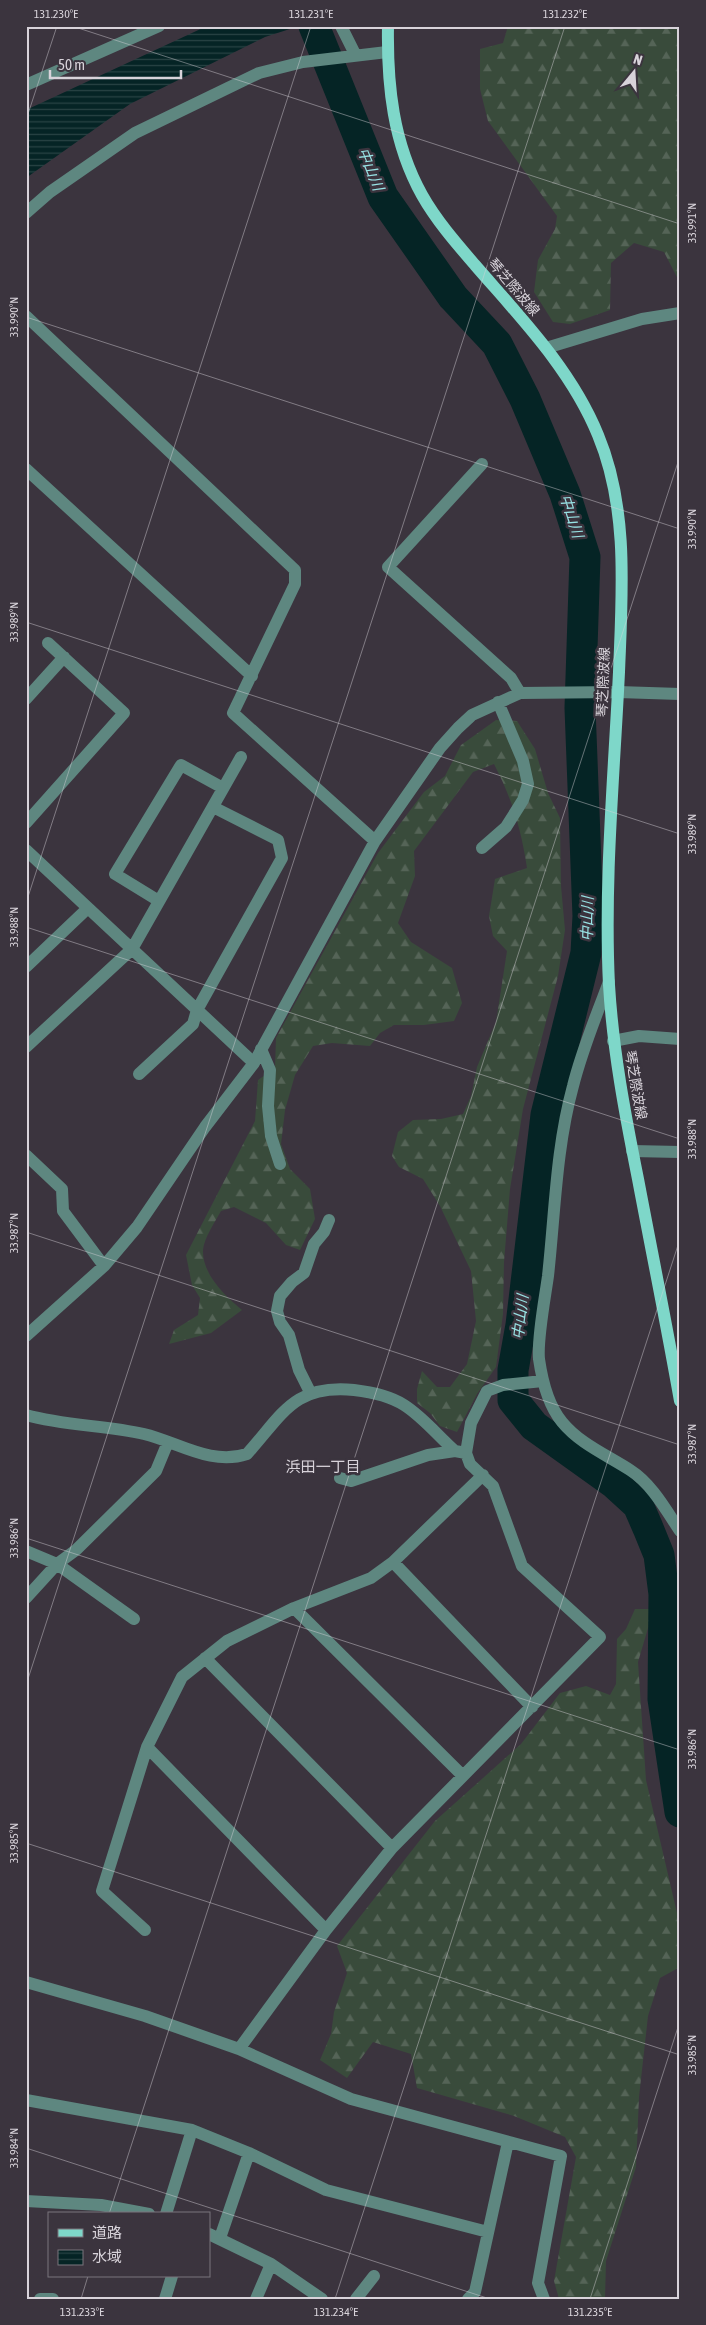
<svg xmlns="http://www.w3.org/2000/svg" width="706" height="2325" font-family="'Asap Condensed','Noto Sans JP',sans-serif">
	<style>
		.forest { fill: url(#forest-firs) }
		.water { fill: url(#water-rules) }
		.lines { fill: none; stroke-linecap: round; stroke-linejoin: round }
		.river { stroke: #052425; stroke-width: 31 }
		.minor { stroke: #5e8780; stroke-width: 12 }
		.major { stroke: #7ed7c9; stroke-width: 12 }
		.ticks { fill: none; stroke: #d8d3da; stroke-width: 1; stroke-opacity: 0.45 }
		.labels { text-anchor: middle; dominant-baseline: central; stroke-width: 5; stroke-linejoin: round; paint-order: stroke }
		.street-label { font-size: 14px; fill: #d8d3da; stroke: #3b343e }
		.water-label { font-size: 15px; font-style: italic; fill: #98e3e5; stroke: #3b343e }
		.neighbourhood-label { font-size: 15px; fill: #d8d3da; stroke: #3b343e }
		.neatline { fill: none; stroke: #d8d3da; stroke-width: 2 }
		.ticks-label { font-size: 12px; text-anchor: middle; fill: #d8d3da }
	</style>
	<defs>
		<pattern id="forest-firs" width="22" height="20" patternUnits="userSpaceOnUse" patternTransform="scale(1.25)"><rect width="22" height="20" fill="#394b3b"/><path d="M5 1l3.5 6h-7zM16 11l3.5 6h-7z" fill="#556457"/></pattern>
		<pattern id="water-rules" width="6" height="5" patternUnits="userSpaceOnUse" patternTransform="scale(1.25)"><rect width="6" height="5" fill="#052425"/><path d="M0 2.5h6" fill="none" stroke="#294344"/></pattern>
	</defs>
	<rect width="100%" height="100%" fill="#3b343e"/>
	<!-- forest -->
	<path class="forest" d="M508,26H677L680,28V283L664,252L634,243L611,263L610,310L570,324L553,322L534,292L538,260L555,229L557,216L488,121L480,89V49L503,43Z
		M496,720L517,721L535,749L548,793L560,818L561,886L565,930L558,976L523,1109L510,1189L504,1262L503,1314L496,1367L477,1394L457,1432L440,1426L430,1413L417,1403V1389L422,1371L437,1387H450L467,1364L476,1321L471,1271L440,1206L423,1179L399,1167L392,1156L398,1132L413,1120L441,1119L463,1114L471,1096L477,1067L496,1022L507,951L493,936L489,916L495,879L527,868C521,828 512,799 494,764L473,772L414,851L415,876L398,923L411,942L452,968L462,1003L454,1021L424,1025H394L380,1033L370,1046L332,1043L313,1046L295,1075L285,1110L281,1144L290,1169L310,1189L315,1219L300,1250L286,1245L266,1223L234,1207L221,1211C215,1222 204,1238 203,1250C202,1274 225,1296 242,1310L211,1333L169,1344L174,1330L198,1315L200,1298L192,1285L186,1255L255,1121L258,1080L275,1068L276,1038L378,853L424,792L445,776L461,745Z
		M635,1609H649L651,1618L638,1662L646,1780L680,1926V1967L660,1978L648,2016L639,2097L636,2167L606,2261L605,2299H559L554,2281L576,2157L565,2137L514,2116L417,2088L411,2054L373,2042L347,2078L320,2060L331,2034L334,2012L347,1973L337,1946L435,1821L521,1744L560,1693L586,1686L610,1695L616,1684L617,1639L626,1629Z"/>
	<!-- water -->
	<path class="water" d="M207,26H325L334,47L314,49L306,29L293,28L265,37L130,104L26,178V110Z"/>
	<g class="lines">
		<!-- river -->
		<path class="river" d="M314,26L383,197L453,297L497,344L525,399L565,494L585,557L580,708L588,916L586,953L546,1115L521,1325L513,1370V1400L534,1426L615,1484L638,1505L648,1528L659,1555L664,1594L663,1699L680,1812"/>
		<!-- minor -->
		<path class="minor" d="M341,26L355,54
			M26,85L159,26
			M26,213L50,192L135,133L259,73L303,62L387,52
			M26,316L295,570V584L233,713L375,841
			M546,348L642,319L680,313
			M482,464L388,567L511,678L520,693
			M26,469L252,676
			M26,699L64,657
			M26,823L124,713L48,643
			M482,848L506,827L523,800L528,784L523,761L498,702
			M26,850L254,1063
			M159,901L115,874L181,765L223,788
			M26,967L88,908
			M609,982C596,1016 582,1050 573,1086C556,1148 555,1212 548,1276C545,1298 537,1339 539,1359C542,1380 548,1405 562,1422C580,1444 607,1455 630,1470C652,1484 666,1510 680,1531
			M613,1041L639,1036L680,1039
			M26,1047L132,949L241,757
			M261,1049L270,1070L268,1106L271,1136L280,1164
			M139,1074L193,1024L197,1010L282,858L278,840L213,807
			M632,1151L680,1152
			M26,1155L62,1189L63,1211L104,1266
			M26,1336L104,1266L137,1227L205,1127L254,1063L375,841L440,748L458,728L472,715L520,693L618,692L680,694
			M310,1392L299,1370L289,1335L280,1322L277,1311L280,1296L292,1282L304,1273L314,1244L324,1232L329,1220
			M26,1415C65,1426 105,1425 144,1434C178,1442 211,1466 247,1454C283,1414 294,1384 354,1390C371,1392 390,1396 404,1405C423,1417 438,1436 455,1451L466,1453
			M340,1478L351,1481L428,1455L455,1451
			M26,1551L57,1564L134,1619
			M393,1562L532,1707
			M26,1598L57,1564L76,1550L156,1471L168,1442
			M294,1608L462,1775
			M205,1658L392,1848
			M147,1747L326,1930
			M145,1930L102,1891L147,1747L182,1677L227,1641L294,1608L371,1578L393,1562L483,1475
			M26,1982L145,2016L239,2049L351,2099L561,2156L538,2283L544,2299
			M239,2049L326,1930L392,1848L600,1637L522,1566L493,1486L470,1464L466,1453L471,1423L487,1391L503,1385L543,1381
			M26,2100L192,2130L249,2153L326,2190L488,2232
			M26,2201L101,2205L149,2214
			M166,2214L192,2130
			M209,2234L271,2264L322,2299
			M220,2238L249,2153
			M40,2299H53
			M165,2299L172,2276
			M256,2299L271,2264
			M356,2299L374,2276
			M468,2299L475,2292L508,2142"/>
		<!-- major -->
		<path class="major" d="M388,26C387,85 393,143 422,195C436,220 456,243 475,265C520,317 571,369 598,435C629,509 622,594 619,672C614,776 604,881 609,985C613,1051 625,1114 638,1179C652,1253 667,1327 680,1401"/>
	</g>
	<!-- ticks -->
	<path class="ticks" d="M72,26L680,224M26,120L57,26M26,317L680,529M26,622L680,834M26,903L311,26M26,927L680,1139M26,1232L680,1445M26,1538L680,1750M26,1685L565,26M26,1843L680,2055M26,2148L490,2299M109,2214L680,456M81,2299L88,2276M335,2299L680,1239M590,2299L680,2021"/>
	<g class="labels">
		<!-- street labels -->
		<g class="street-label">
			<text transform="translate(514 287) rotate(49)">琴芝際波線</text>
			<text transform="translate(603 682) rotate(-88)">琴芝際波線</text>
			<text transform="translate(636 1085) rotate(80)">琴芝際波線</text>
		</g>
		<!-- water labels -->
		<g class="water-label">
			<text transform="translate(371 169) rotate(68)">中山川</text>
			<text transform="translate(572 516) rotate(72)">中山川</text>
			<text transform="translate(587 919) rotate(-89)">中山川</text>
			<text transform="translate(520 1317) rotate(-83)">中山川</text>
		</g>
		<!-- neighbourhood labels -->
		<g class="neighbourhood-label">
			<text x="323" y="1466">浜田一丁目</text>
		</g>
	</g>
	<!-- border -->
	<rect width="706" height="2325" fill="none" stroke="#3b343e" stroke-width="55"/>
	<!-- legend -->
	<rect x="48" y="2212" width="162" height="65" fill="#3b343e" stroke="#7a747c"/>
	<rect x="58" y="2229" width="25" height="8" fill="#7ed7c9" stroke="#7a747c"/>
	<text x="92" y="2238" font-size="15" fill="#d8d3da">道路</text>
	<rect x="58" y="2250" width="25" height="15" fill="url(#water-rules)" stroke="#7a747c"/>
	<text x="92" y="2262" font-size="15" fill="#d8d3da">水域</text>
	<!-- north arrow -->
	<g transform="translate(634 72) rotate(18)" stroke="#3b343e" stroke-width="4" paint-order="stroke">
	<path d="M0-4L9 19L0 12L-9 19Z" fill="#d8d3da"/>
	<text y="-8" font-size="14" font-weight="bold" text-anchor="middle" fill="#d8d3da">N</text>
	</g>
	<!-- scale -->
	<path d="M50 70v8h131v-8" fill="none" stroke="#d8d3da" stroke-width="2.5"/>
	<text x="58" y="70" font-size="15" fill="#d8d3da" stroke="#3b343e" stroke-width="4" paint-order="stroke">50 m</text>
	<rect x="28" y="28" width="650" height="2270" class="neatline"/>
	<g class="ticks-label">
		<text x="56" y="18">131.230°E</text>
		<text x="311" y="18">131.231°E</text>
		<text x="565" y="18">131.232°E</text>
		<text transform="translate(692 223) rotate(-90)" y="4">33.991°N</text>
		<text transform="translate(14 317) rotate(-90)" y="4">33.990°N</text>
		<text transform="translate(692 529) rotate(-90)" y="4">33.990°N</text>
		<text transform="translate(14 622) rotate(-90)" y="4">33.989°N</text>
		<text transform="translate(692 834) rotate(-90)" y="4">33.989°N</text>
		<text transform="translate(14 927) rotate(-90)" y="4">33.988°N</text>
		<text transform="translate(692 1139) rotate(-90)" y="4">33.988°N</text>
		<text transform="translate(14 1233) rotate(-90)" y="4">33.987°N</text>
		<text transform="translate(692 1444) rotate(-90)" y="4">33.987°N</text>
		<text transform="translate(14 1538) rotate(-90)" y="4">33.986°N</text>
		<text transform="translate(692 1749) rotate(-90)" y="4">33.986°N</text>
		<text transform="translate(14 1843) rotate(-90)" y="4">33.985°N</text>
		<text transform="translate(692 2055) rotate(-90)" y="4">33.985°N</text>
		<text transform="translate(14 2148) rotate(-90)" y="4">33.984°N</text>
		<text x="82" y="2316">131.233°E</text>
		<text x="336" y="2316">131.234°E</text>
		<text x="590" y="2316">131.235°E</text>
	</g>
</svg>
